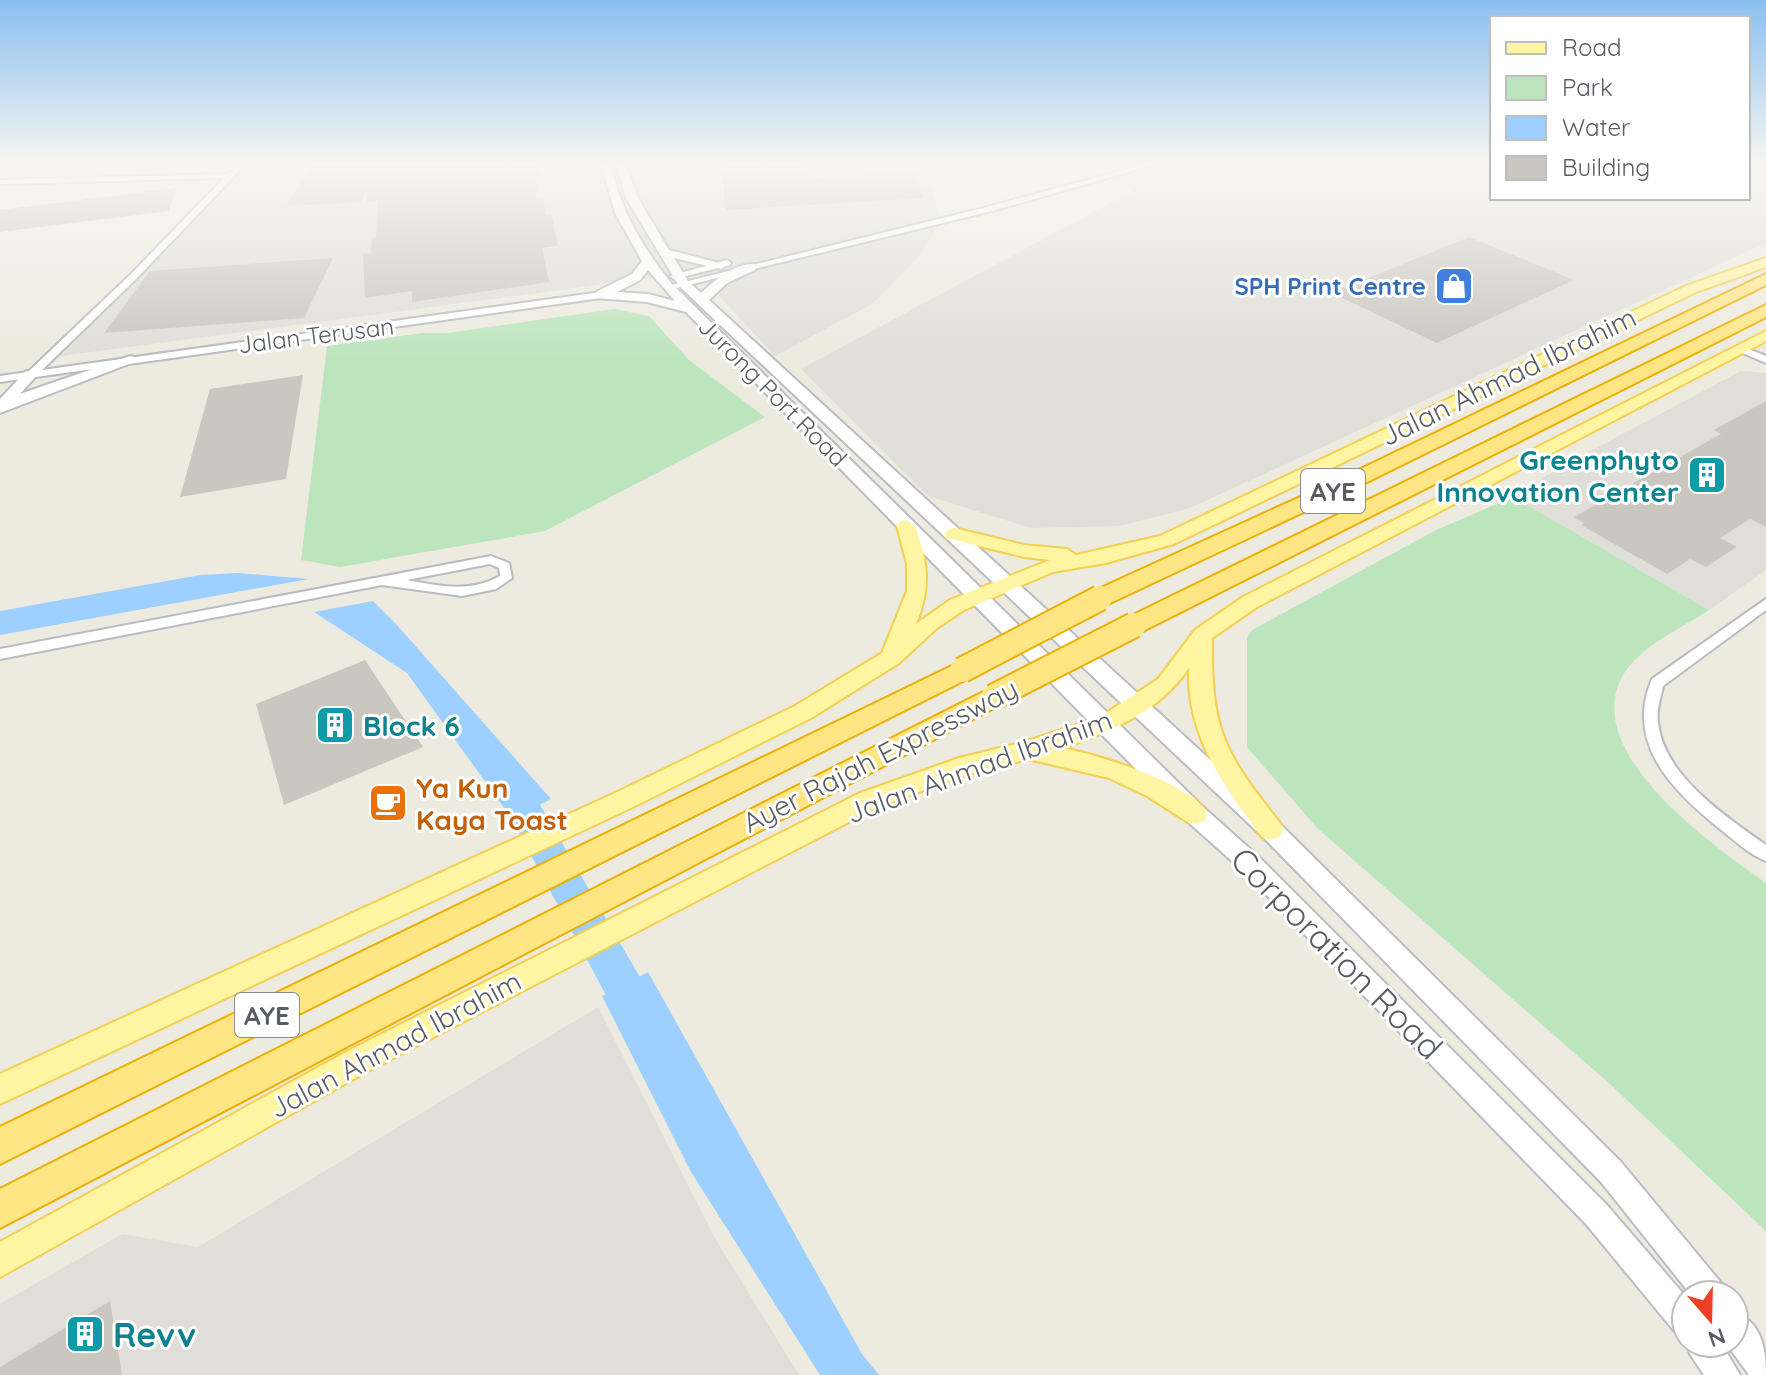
<svg xmlns="http://www.w3.org/2000/svg" width="1766" height="1375" font-family="Quicksand,sans-serif">
	<style>
		.industrial { fill: #e0ded8 }
		.green { fill: #bce5be }
		.water { fill: #9ed0ff }
		.lines { fill: none; stroke-linecap: round; stroke-linejoin: round }
		.river { fill: #9ed0ff; fill-rule: evenodd }
		.building { fill: #c9c7c0 }
		.street-casing { stroke: #b8bbc0; stroke-width: 4 }
		.secondary-casing { stroke: #b9bcc3; stroke-width: 4 }
		.primary-casing { stroke: #f4cf52; stroke-width: 4 }
		.highway-casing { stroke: #edaf00; stroke-width: 4 }
		.street { fill: #fff; fill-rule: evenodd }
		.secondary { fill: #fff; fill-rule: evenodd }
		.primary { fill: #fff5a3; fill-rule: evenodd }
		.highway { fill: #ffe685; fill-rule: evenodd }
		.highway-bridge-casing { stroke: #edaf00; stroke-width: 28; stroke-linecap: butt }
		.highway-bridge { stroke: #ffe685; stroke-width: 24 }
		.labels { text-anchor: middle; dominant-baseline: central; stroke-width: 6; stroke-linejoin: round; paint-order: stroke }
		.far-shop-label { font-size: 24px; font-weight: bold; fill: #366cbe; stroke: #fff; text-anchor: end }
		.far-street-label { font-size: 24px; fill: #595d62; stroke: #fff }
		.shield { fill: #fff; stroke: #8b8e91; stroke-width: 2 }
		.shield-label { font-size: 26px; font-weight: bold; fill: #595d62 }
		.street-label { font-size: 28px; fill: #595d62; stroke: #fff }
		.culture-label { font-size: 28px; font-weight: bold; fill: #0d838f; stroke: #fff; text-anchor: end }
		.food-label { font-size: 28px; font-weight: bold; fill: #c56008; stroke: #fff; text-anchor: start }
		.near-street-label { font-size: 34px; fill: #595d62; stroke: #fff }
		.near-culture-label { font-size: 34px; font-weight: bold; fill: #0d838f; stroke: #fff; text-anchor: start }
	</style>
	<rect width="100%" height="100%" fill="#edebe0"/>
	<!-- industrial -->
	<path class="industrial" d="M252,164H924L940,215L931,238L915,261L872,304L775,356L697,272L61,356Z
		M1143,164H1492V198H1748V164H1766V243L1190,508L1118,526L1031,528L928,496L801,369L1135,190L1110,181Z
		M1741,371L1766,373V570L1709,610L1513,497L1562,466Z
		M598,1007L716,1240L799,1375H0V1304L122,1234L198,1247Z"/>
	<!-- green -->
	<path class="green" d="M614,309L649,316L689,360L765,417L545,531L340,567L301,560L327,346L422,333H448Z
		M1513,497L1709,610C1682,628 1638,647 1622,677C1581,754 1714,846 1766,883V1231L1611,1085L1317,828L1247,747V638L1252,630L1436,530Z"/>
	<!-- water -->
	<path class="water" d="M238,573L309,579L0,635V611L200,575Z
		M373,601L396,624L551,799L512,819L407,673L314,612Z
		M648,972L862,1354L879,1375H820L691,1172L602,996Z"/>
	<g class="lines">
		<!-- river -->
		<path class="river" d="M505,761L517,765L659,1010L665,1024L659,1038L644,1044L629,1038L488,775L493,765Z"/>
	</g>
	<!-- building -->
	<path class="building" d="M313,164H543L535,200L543,199L546,215L551,214L558,246L542,248L549,282L412,302V291L365,298L363,254L371,253L372,238L376,237L378,201L366,202L367,189L360,202L286,206Z
		M721,164H799L802,179L913,173L924,198L726,210Z
		M176,188L169,211L0,232V210Z
		M1469,237L1574,280L1437,343L1332,293Z
		M333,258L304,318L104,333L150,271Z
		M303,375L286,479L180,497L210,389Z
		M1766,401V527L1750,519L1720,538L1737,547L1706,567L1690,559L1667,574L1581,525L1584,523L1574,517L1721,434L1714,430Z
		M365,660L423,747L284,805L256,704Z
		M110,1301L122,1375H0V1367Z"/>
	<g class="lines">
		<!-- street casing -->
		<g class="street-casing">
			<path id="street" d="M238,164H246L137,278L42,370L601,292L605,295L601,298L0,382V376L28,372L131,274L224,178L0,184V180L228,174Z
				M1146,164H1157L992,211L668,290L664,287L987,207Z
				M727,260L731,263L730,265L674,279L670,276Z
				M1741,346L1766,356V363L1738,351V347Z
				M491,556L509,563L512,578L496,589L462,596L382,585L0,659V649ZM490,564L499,568L500,576C470,593 440,586 407,580Z
				M1766,599V610L1663,686C1661,697 1656,710 1658,722C1663,775 1726,817 1766,845V861C1750,855 1734,840 1720,829C1674,792 1624,744 1652,679Z"/>
		</g>
		<!-- secondary casing -->
		<g class="secondary-casing">
			<path id="secondary" d="M601,164H611C620,210 643,248 672,284L1203,807L1258,856L1606,1204L1686,1297V1337L1675,1332L1586,1224L1242,870L1187,821L686,312L647,302L596,298V292L632,274L642,261L615,213ZM648,270L675,301L648,294L617,292L640,280Z
				M616,164H626L638,198L669,250L727,265L721,269L674,258L688,281L701,293C715,280 735,263 755,264V270L727,283L709,300L1279,823L1621,1162L1722,1284L1727,1295H1691L1601,1182L1263,837L679,286L626,198Z
				M130,356L142,359L0,413V399L26,371L38,374L20,394Z
				M1734,1311C1762,1323 1766,1348 1766,1375H1749L1726,1343H1734Z
				M1686,1341L1721,1343L1740,1375H1704L1690,1354Z"/>
		</g>
		<!-- primary casing -->
		<g class="primary-casing">
			<path id="primary" d="M1766,258V267L1696,292L1174,544L1106,563L1053,572L964,610L937,628L899,663L811,718L633,807L0,1104V1074L615,793L795,706L882,653L907,591V564L897,526L899,522L906,520L915,526C928,562 931,588 916,624L950,600L1050,560L1024,557L947,538L945,534L947,530L954,528L1024,545L1067,549L1076,555L1160,536L1686,286Z
				M1766,331V341L1257,607L1212,638C1211,730 1223,751 1280,823L1283,830L1280,837L1271,840L1262,837C1224,787 1186,735 1189,668C1159,712 1112,731 1063,748C1097,755 1191,782 1207,814L1204,821L1195,824L1186,821L1147,796L1109,778L1028,759L962,776L878,807L368,1071L0,1277V1242L348,1051L860,793L959,758L1028,741L1100,717L1158,679L1195,630L1243,597Z"/>
		</g>
		<!-- highway casing -->
		<g class="highway-casing">
			<path id="highway" d="M1766,274V285L1359,486L1108,604H1092L1088,598L1092,592L1344,477Z
				M1766,305V317L1143,631H1125L1122,625L1125,619Z
				M962,661L971,663L975,670L971,677L0,1164V1127Z
				M993,687L1002,690L1006,697L1002,704L0,1228V1189Z"/>
		</g>
		<!-- street -->
		<use href="#street" class="street"/>
		<!-- secondary -->
		<use href="#secondary" class="secondary"/>
		<!-- primary -->
		<use href="#primary" class="primary"/>
		<!-- highway -->
		<use href="#highway" class="highway"/>
		<!-- highway-bridge casing -->
		<g class="highway-bridge-casing">
			<path id="highway-bridge" d="M962,670L1100,598
				M993,697L1134,625"/>
		</g>
		<!-- highway-bridge -->
		<use href="#highway-bridge" class="highway-bridge"/>
	</g>
	<!-- sky -->
	<linearGradient id="sky" x2="0" y2="1"><stop stop-color="#8abff1"/><stop offset="0.46" stop-color="#f7f6f1"/><stop offset="1" stop-color="#f7f6f1" stop-opacity="0"/></linearGradient>
	<rect width="1766" height="356" fill="url(#sky)"/>
	<!-- icons -->
	<defs>
		<g id="shop-square" transform="scale(2)"><rect x="-9" y="-9" width="18" height="18" rx="4" fill="#3f7fe0" stroke="#fff"/><path d="M-5-2.5h2.3a2.7 3.5 0 0 1 5.4 0H5L5.5 6h-11ZM-1.5-2.5h3a1.5 2.3 0 0 0-3 0Z" fill="#fff"/></g>
		<g id="building-square" transform="scale(2)"><rect x="-9" y="-9" width="18" height="18" rx="4" fill="#0f9aa8" stroke="#fff"/><path d="M-4-6H4V6H1V3H-1V6H-4ZM-2.5-4.3h1.7v1.8h-1.7ZM.8-4.3h1.7v1.8H.8ZM-2.5-1h1.7V.8h-1.7ZM.8-1h1.7V.8H.8Z" fill="#fff"/></g>
		<g id="cafe-square" transform="scale(2)"><rect x="-9" y="-9" width="18" height="18" rx="4" fill="#e8710a" stroke="#fff"/><path d="M-5.5-4.5H6V0H3Q3 3.5 0 3.5H-2.5Q-5.5 3.5-5.5 0ZM3-3.2v2h1.7v-2ZM-6 4.5H4V6H-6Z" fill="#fff"/></g>
	</defs>
	<g fill-rule="evenodd">
		<use href="#shop-square" x="1454" y="286"/>
		<use href="#building-square" x="1707" y="475"/>
		<use href="#building-square" x="335" y="725"/>
		<use href="#cafe-square" x="388" y="803"/>
		<use href="#building-square" x="85" y="1334"/>
	</g>
	<g class="labels">
		<!-- far-shop labels -->
		<g class="far-shop-label">
			<text x="1426" y="286">SPH Print Centre</text>
		</g>
		<!-- far-street labels -->
		<g class="far-street-label">
			<text transform="translate(316 335) rotate(-7)">Jalan Terusan</text>
			<text transform="translate(773 392) rotate(45)">Jurong Port Road</text>
		</g>
		<!-- shield labels -->
		<g class="shield">
			<rect x="1301" y="469" width="64" height="44" rx="6"/>
			<rect x="235" y="993" width="64" height="44" rx="6"/>
		</g>
		<g class="shield-label">
			<text x="1333" y="491">AYE</text>
			<text x="267" y="1015">AYE</text>
		</g>
		<!-- street labels -->
		<g class="street-label">
			<text transform="translate(1508 376) rotate(-26)">Jalan Ahmad Ibrahim</text>
			<text transform="translate(880 755) rotate(-27)">Ayer Rajah Expressway</text>
			<text transform="translate(979 766) rotate(-20)">Jalan Ahmad Ibrahim</text>
			<text transform="translate(395 1044) rotate(-28)">Jalan Ahmad Ibrahim</text>
		</g>
		<!-- culture labels -->
		<g class="culture-label">
			<text x="1679" y="459">Greenphyto<tspan x="1679" dy="32">Innovation Center</tspan></text>
			<text x="363" y="725" text-anchor="start">Block 6</text>
		</g>
		<!-- food labels -->
		<g class="food-label">
			<text x="416" y="787">Ya Kun<tspan x="416" dy="32">Kaya Toast</tspan></text>
		</g>
		<!-- near-street labels -->
		<g class="near-street-label">
			<text transform="translate(1337 953) rotate(45)">Corporation Road</text>
		</g>
		<!-- near-culture labels -->
		<g class="near-culture-label">
			<text x="113" y="1334">Revv</text>
		</g>
	</g>
	<!-- legend -->
	<rect x="1490" y="16" width="260" height="184" fill="#ffffff" stroke="#bdbec0" stroke-width="2"/>
	<rect x="1506" y="42" width="40" height="12" fill="#fff5a3" stroke="#bdbec0" stroke-width="2"/>
	<text x="1562" y="56" font-size="24" fill="#595d62">Road</text>
	<rect x="1506" y="76" width="40" height="24" fill="#bce5be" stroke="#bdbec0" stroke-width="2"/>
	<text x="1562" y="96" font-size="24" fill="#595d62">Park</text>
	<rect x="1506" y="116" width="40" height="24" fill="#9ed0ff" stroke="#bdbec0" stroke-width="2"/>
	<text x="1562" y="136" font-size="24" fill="#595d62">Water</text>
	<rect x="1506" y="156" width="40" height="24" fill="#c9c7c0" stroke="#bdbec0" stroke-width="2"/>
	<text x="1562" y="176" font-size="24" fill="#595d62">Building</text>
	<!-- north arrow -->
	<g transform="translate(1710 1319) rotate(160)"><circle r="38" fill="#ffffff" stroke="#bdbec0" stroke-width="2"/>
	<path d="M0-6L14 30L0 20L-14 30Z" fill="#ec4127"/>
	<text y="-12" font-size="22" font-weight="bold" text-anchor="middle" fill="#595d62">N</text>
	</g>
</svg>
